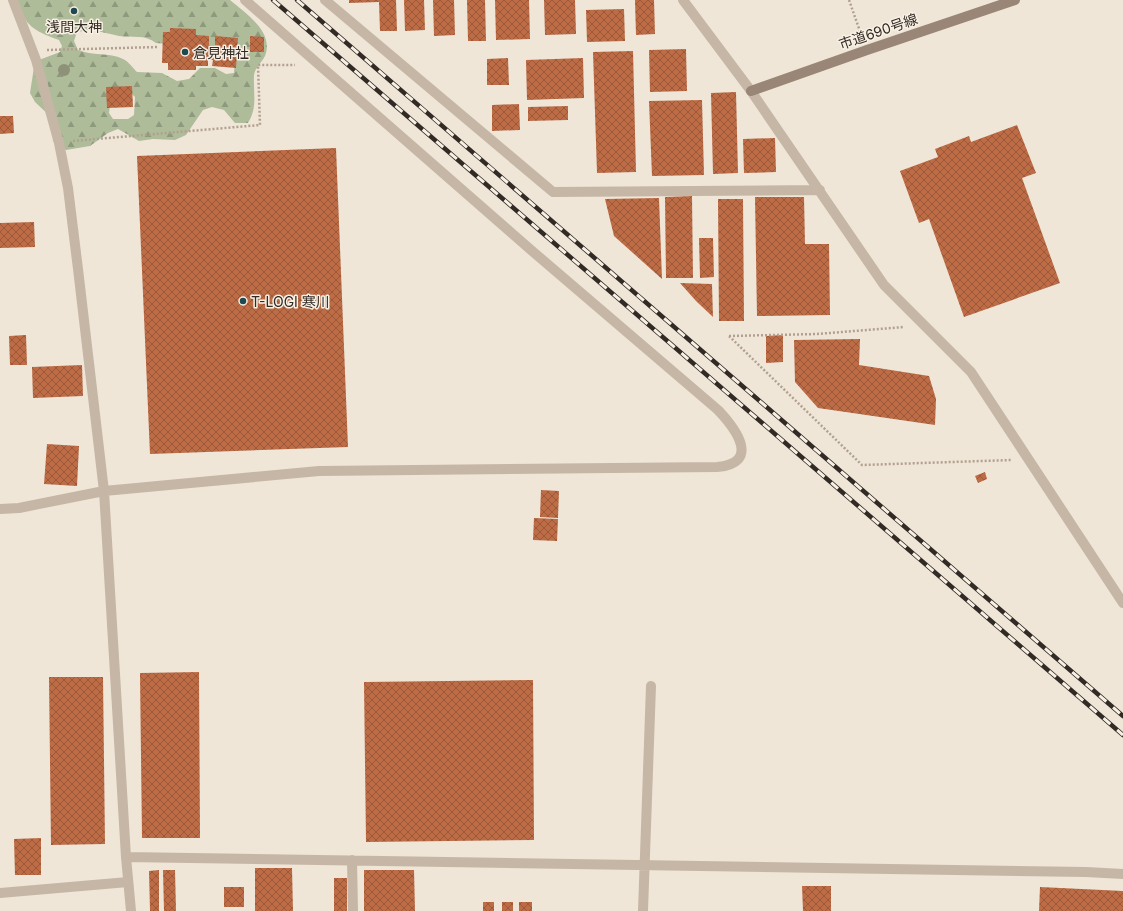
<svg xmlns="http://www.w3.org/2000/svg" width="1123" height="911" font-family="Inter,'Noto Sans JP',sans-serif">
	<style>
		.forest { fill: url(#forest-firs); fill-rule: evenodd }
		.building { fill: url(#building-cross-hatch) }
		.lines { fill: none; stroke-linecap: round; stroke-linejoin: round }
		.path { stroke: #b1a08f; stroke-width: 2.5; stroke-dasharray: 2 2; stroke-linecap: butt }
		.street { stroke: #c6b6a5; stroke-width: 10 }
		.secondary { stroke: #998676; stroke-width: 10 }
		.rail-casing { stroke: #322a25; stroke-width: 4.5 }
		.rail { stroke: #f7f0e3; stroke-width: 3; stroke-dasharray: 9; stroke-linecap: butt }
		.tree { fill: #8e9279 }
		.poi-dot { fill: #1e4950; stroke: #f7f0e3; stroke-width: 1.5 }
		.labels { text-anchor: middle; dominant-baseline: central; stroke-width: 3; stroke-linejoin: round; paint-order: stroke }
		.poi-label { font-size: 14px; fill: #322a25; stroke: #f7f0e3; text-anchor: start }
		.street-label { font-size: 14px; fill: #322a25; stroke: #f7f0e3 }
	</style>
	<defs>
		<pattern id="forest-firs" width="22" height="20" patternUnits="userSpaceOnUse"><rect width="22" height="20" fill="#aebc99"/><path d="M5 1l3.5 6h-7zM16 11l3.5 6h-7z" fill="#8e997d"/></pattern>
		<pattern id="building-cross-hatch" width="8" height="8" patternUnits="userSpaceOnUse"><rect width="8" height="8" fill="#be6c46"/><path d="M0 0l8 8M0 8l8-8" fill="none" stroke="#9b593a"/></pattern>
	</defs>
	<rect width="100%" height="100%" fill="#efe6d8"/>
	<!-- forest -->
	<path class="forest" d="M16,0H230C245,13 272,30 266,53C264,61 255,67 254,75C253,92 258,107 248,123H235L224,110L212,107L203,110L186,135L175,140L153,139L139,141L118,129L108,133L90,146L66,150L53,141L52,118L35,102L30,93L34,67L39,60L60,52L62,46L59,40C32,30 27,27 16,0ZM90,30C100,31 109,34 119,36C132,38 145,34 156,43L213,48L235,53L234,73L226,74L215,68H200L189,79L177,81L162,73L137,72C133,68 128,61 123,59C109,52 92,56 78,50L74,41L77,32ZM132,94L135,97L134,115L128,119H113L109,113L110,105Z"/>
	<!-- building -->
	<path class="building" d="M349,0H396L397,31H380L379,2L349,3Z
		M404,0H424L425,30L405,31Z
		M433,0H454L455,35L434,36Z
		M467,0H485L486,41H468Z
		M495,0H529L530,39L496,40Z
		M544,0H575L576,34L545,35Z
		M635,0H654L655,34L636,35Z
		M624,9L625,41L587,42L586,10Z
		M170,28L196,29V35L209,36V45H215V36L238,38L236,68L212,66L213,60L208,59V66H196V70H168V63H162L163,32H170Z
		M250,36L264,37V52H250Z
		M686,49L687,91L650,92L649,50Z
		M633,51L636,172L597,173L593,52Z
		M508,58L509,85H487V59Z
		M583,58L584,98L527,100L526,60Z
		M132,86L133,107L107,108L106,87Z
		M736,92L738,173L713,174L711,93Z
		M702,100L704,175L652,176L649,101Z
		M519,104L520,130L492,131V105Z
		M568,106V120L528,121V107Z
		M0,116H13L14,133L0,134Z
		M1017,125L1036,173L1022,178L1060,283L964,317L929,219L919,223L900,171L938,157L935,149L969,136L971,142Z
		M775,138L776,172L744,173L743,139Z
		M336,148L348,447L150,454L137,156Z
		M692,196L693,278H666L665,197Z
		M755,197H804L805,244H829L830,315L757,316Z
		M659,198L662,279L614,236L605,199Z
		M718,199H743L744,321H719Z
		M34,222L35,247L0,248V223Z
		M699,238H713L714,277L700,278Z
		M680,283L712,284L713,317L696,301Z
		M26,335L27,365H10L9,336Z
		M783,335V362L766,363V336Z
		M860,339L859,365L929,376L936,399L935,425L818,408L795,382L794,340Z
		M82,365L83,396L33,398L32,367Z
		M47,444L79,446L77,486L44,484Z
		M985,472L987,479L978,483L975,476Z
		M541,490L559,491L558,518L540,517Z
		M534,518L558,519L557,541L533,540Z
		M199,672L200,838H142L140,673Z
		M49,677H103L105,844L51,845Z
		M533,680L534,840L366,842L364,682Z
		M41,838V875H15L14,839Z
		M255,868H292L293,911H255Z
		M159,870V911H150L149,871Z
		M163,870H175L176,911H164Z
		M364,870H414L415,911H364Z
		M334,878H347V911H334Z
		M802,886H831V911H803Z
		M224,887H244V907H224Z
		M1040,887L1123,891V911H1039Z
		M483,902H494V911H483Z
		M502,902H513V911H502Z
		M519,902H532V911H519Z"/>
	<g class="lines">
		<!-- path -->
		<path class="path" d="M849,0L862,37
			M47,50L158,47
			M73,141L260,125L258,65H295
			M729,336L862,465L1012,460
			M729,336L817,334L904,327"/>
		<!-- street -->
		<path class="street" d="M13,0L36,60L59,143L68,188L78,269L104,491L126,857L131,911
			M325,0L553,192L820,190
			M683,0L751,91L884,285L971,372L1123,603
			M0,509L19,508L104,491L319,471L717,467C761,463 736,429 718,410L531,250L245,0
			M126,857L1086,872L1123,874
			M352,860L353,911
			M0,893L128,882
			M643,911L651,686"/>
		<!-- secondary -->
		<path class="secondary" d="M751,91L867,50L1015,0"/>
		<!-- rail casing -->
		<g class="rail-casing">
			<path id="rail" d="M273,0L1123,735
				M297,0L1123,716"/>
		</g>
		<!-- rail -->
		<use href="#rail" class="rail"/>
	</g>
	<!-- trees -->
	<circle class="tree" cx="64" cy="70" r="6"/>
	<!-- markers -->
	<g class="poi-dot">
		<circle cx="74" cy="11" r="4"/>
		<circle cx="185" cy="52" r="4"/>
		<circle cx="243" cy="301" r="4"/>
	</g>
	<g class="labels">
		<!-- poi labels -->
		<g class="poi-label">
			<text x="74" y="26" text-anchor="middle">浅間大神</text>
			<text x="193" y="52">倉見神社</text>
			<text x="251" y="301">T-LOGI 寒川</text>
		</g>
		<!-- street labels -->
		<g class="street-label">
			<text transform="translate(878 31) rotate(-19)">市道690号線</text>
		</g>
	</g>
</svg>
